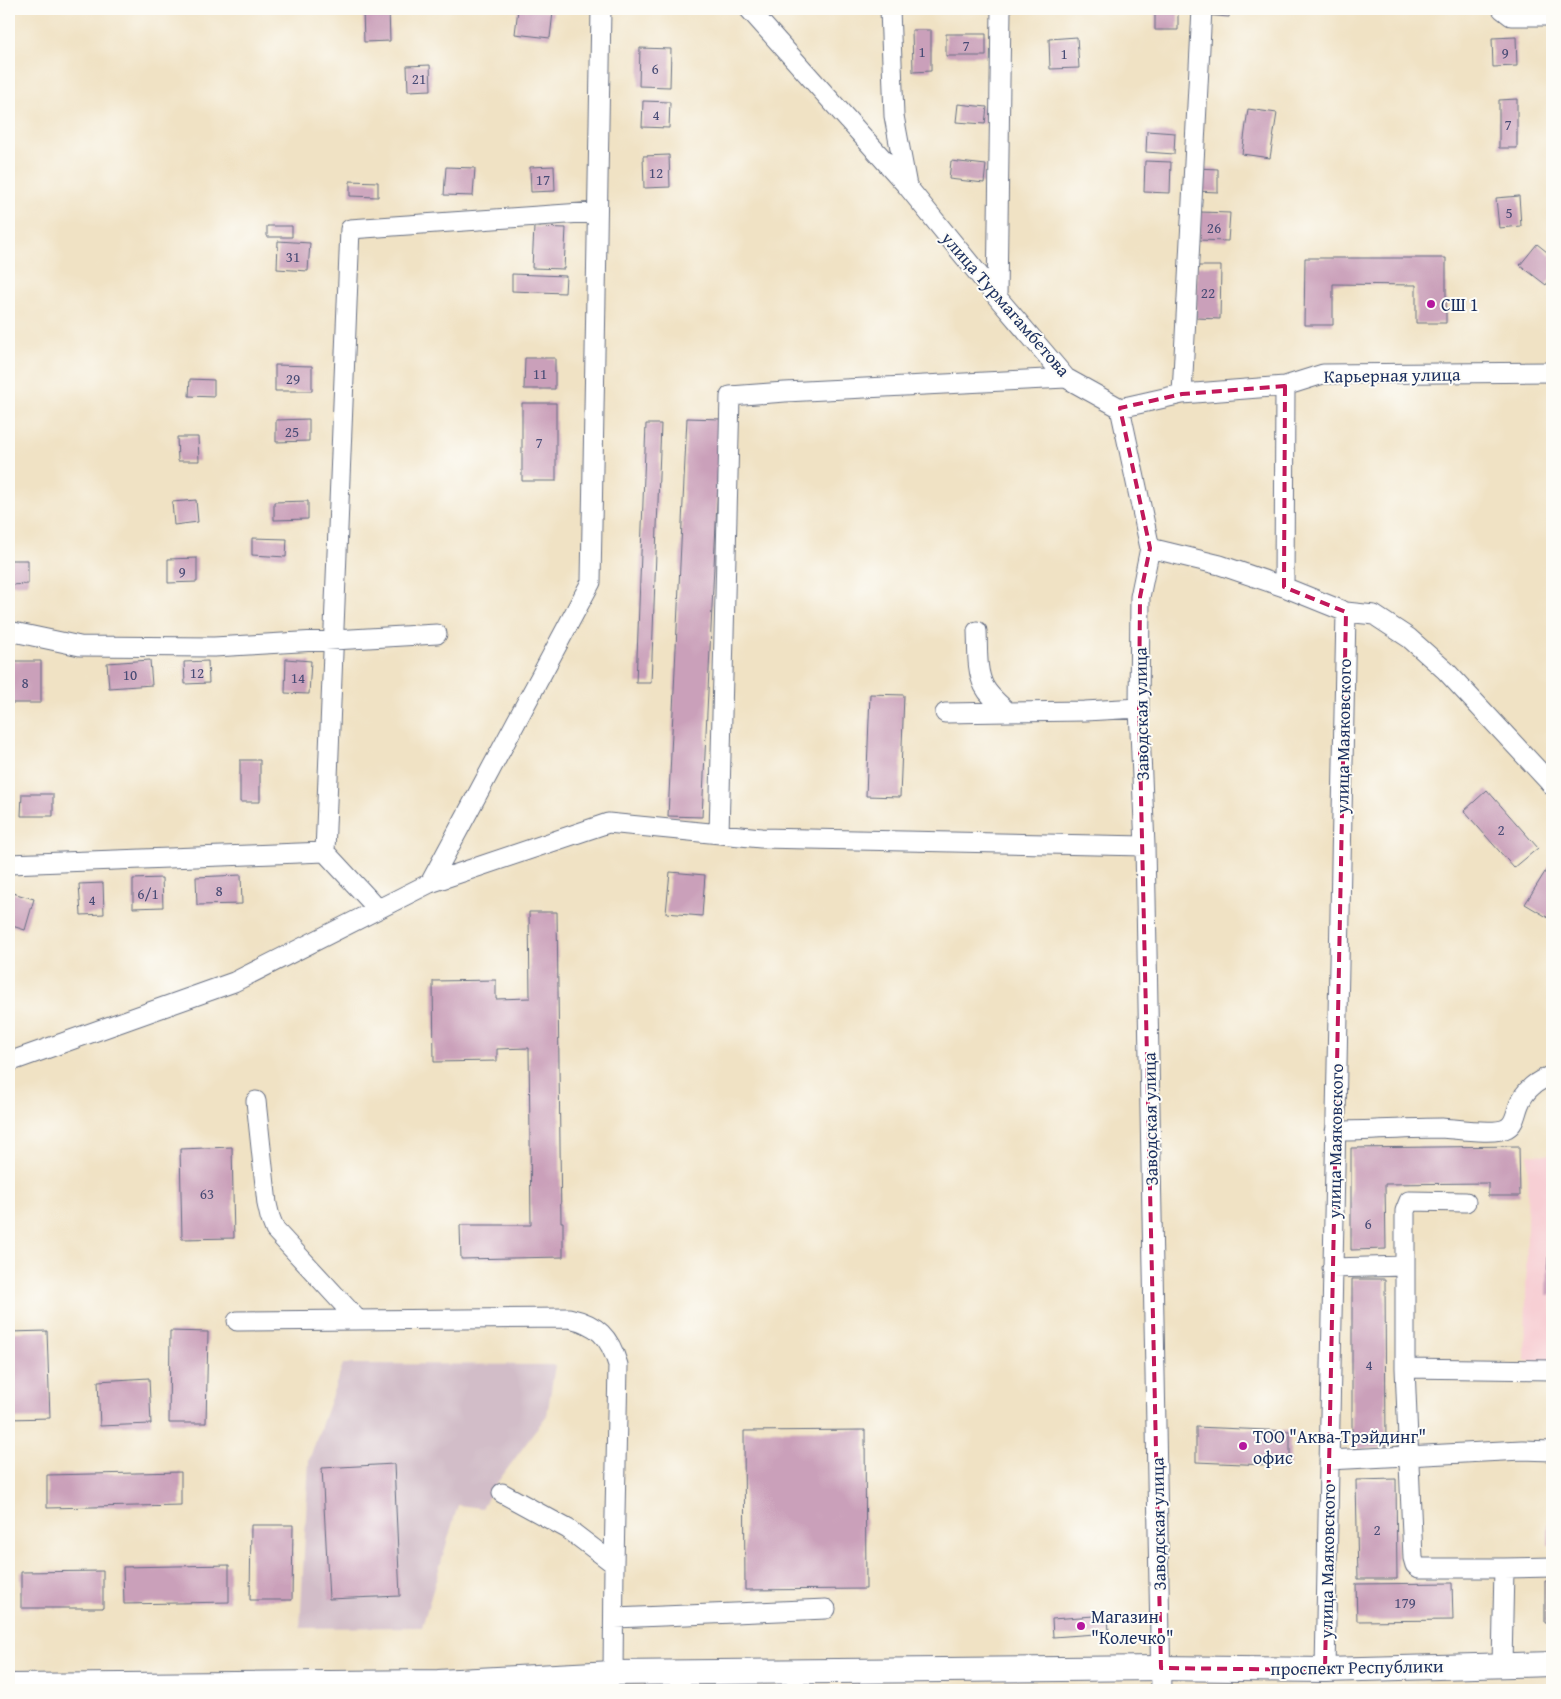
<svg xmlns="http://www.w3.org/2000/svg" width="1561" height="1699" font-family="'Gentium Book Plus',serif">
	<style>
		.built { fill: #f7cfd4 }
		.industrial { fill: #d2bdc8 }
		.building { fill: #caa0ba }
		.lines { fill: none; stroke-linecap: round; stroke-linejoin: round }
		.minor-casing { stroke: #666e82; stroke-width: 21 }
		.major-casing { stroke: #666e82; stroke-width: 26 }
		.minor { stroke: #fff; stroke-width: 19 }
		.major { stroke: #fff; stroke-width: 24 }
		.marked { fill: none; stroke: #c2185b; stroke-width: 4; stroke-dasharray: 10 6; stroke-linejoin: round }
		.poi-dot { fill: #b5179e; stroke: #fdfcf7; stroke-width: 2 }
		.labels { text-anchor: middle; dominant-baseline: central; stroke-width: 4; stroke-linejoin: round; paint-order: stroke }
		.number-label { font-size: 15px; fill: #474b75 }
		.street-label { font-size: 18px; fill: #1b2f5e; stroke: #fdfcf7 }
		.poi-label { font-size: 18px; fill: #1b2f5e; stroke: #fdfcf7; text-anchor: start }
	</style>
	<rect width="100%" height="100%" fill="#fdfcf7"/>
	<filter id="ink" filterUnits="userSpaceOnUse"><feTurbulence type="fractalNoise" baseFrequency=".02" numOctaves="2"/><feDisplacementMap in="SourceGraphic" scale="10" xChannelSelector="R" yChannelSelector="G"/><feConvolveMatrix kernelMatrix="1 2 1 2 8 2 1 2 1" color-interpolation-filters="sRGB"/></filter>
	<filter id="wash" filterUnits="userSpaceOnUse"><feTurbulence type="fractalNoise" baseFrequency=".0096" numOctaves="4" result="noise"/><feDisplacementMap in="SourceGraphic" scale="20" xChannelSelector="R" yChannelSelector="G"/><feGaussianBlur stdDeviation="1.12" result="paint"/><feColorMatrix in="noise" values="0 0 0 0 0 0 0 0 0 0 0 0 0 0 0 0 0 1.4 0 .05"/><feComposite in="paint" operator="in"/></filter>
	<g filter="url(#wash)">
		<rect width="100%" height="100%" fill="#f0e2c4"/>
		<!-- built -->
		<path class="built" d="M1528,1154L1552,1155V1361H1525Z"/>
		<!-- industrial -->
		<path class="industrial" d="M343,1364L555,1365L547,1415L494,1487L482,1508L458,1505L422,1627L300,1628L309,1460Z"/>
		<g id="blocks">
			<!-- building -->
			<path class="building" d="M363,9H389L390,41L364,42Z
				M518,9L553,12L550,38L515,34Z
				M1155,9H1178V30H1155Z
				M1203,9H1230L1229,17L1203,15Z
				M912,30H931V71L913,72Z
				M946,34H986V56H946Z
				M1077,37L1079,68L1050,69L1049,39Z
				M1516,37L1517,66L1493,67L1492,38Z
				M640,48L671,49L670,87L639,86Z
				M430,65L431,90L408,91L407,66Z
				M1517,99V148H1499V100Z
				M643,101L670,102L669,128L642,127Z
				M958,104L987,107L985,124L956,122Z
				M1248,109L1277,113L1270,158L1242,154Z
				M1147,131L1175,133L1174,154L1146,152Z
				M669,155L670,187L644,188L643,156Z
				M951,161L986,165L984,183L949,179Z
				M1145,161L1171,162L1170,193L1144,192Z
				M554,166L555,191L531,192L530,167Z
				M446,167L475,168L473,196L444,195Z
				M1195,168L1218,169V192L1195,191Z
				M350,181L378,182V197L350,196Z
				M1519,196L1521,226L1499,228L1496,198Z
				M1200,212L1230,213L1228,241L1198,240Z
				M267,226H292V237H267Z
				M534,227L566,228L564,269L532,268Z
				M278,241L310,243L308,271L277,269Z
				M1537,244L1552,256V276L1546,285L1520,265Z
				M1305,258H1446V323H1416V285L1333,284V325H1304Z
				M1197,266H1221L1220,319L1196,318Z
				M512,274L566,276L565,293L512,291Z
				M525,358H555V389H524Z
				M275,365L312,366V391H275Z
				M190,379L214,380V397L189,396Z
				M522,403H556V481H522Z
				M687,418L721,419L702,817L668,816Z
				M309,419V441L276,442V420Z
				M646,424H661L651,683H636Z
				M177,437H198L199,461H178Z
				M196,500L198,522L174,525L172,502Z
				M308,501V519L274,520V502Z
				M252,538L287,539L286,557L252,555Z
				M197,558V582L168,583V559Z
				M9,560H28V584L9,585Z
				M286,659L311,661L309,694L285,693Z
				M150,660L152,685L109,688L107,663Z
				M9,661H41V703H9Z
				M208,661L209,683L185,684L184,662Z
				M870,694L904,695L900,797L866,796Z
				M240,760H260V802H240Z
				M1487,790L1538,848L1514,868L1464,811Z
				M22,794H53V816H21Z
				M1550,864L1552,866V920L1525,904Z
				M670,872L705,875L702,916L666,913Z
				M241,875L242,904L197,905L196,877Z
				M162,878L163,907L133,908V879Z
				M103,883L104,914L81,915L79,884Z
				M9,892L34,899L25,930L9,925Z
				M529,912H557L561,1222H563V1257L461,1259L460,1225H531L529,1048L497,1049V1061L434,1062L433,981L496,980V999L530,998Z
				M1519,1146L1520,1196H1488V1183L1385,1184L1386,1249L1351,1250V1148Z
				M232,1147L234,1238L182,1239L180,1149Z
				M1548,1257H1552V1295H1547Z
				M1352,1279H1385L1386,1448L1352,1449Z
				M47,1331L50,1418L9,1419V1332Z
				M170,1331L208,1332L206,1423H169Z
				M149,1378L151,1424L100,1426L98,1381Z
				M1196,1427L1290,1431V1466L1196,1462Z
				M865,1430L866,1589L745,1590L744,1431Z
				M394,1464L400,1596L329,1599L322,1468Z
				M181,1472V1505L47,1508V1475Z
				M1396,1479L1397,1579H1358L1356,1480Z
				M1549,1480H1552V1545H1548Z
				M251,1525H293L292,1600H250Z
				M229,1565V1602L124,1604L123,1567Z
				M103,1571V1608H21V1572Z
				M1545,1581H1552V1622H1545Z
				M1452,1583L1453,1620L1357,1621L1356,1584Z
				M1108,1615L1109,1633L1053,1637L1052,1619Z"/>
		</g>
	</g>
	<g filter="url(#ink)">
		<use href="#blocks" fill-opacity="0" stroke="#666e82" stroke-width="1"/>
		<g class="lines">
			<!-- minor casing -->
			<g class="minor-casing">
				<path id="minor" d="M749,9L907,186L997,297L1066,378L1120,408L1150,548L1220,565L1284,587L1346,612L1374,615L1409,638L1446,671L1552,785
					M890,9L894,116L907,186
					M1502,9L1511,16H1552
					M997,297L1001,9
					M1182,394L1202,9
					M1120,408L1182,394L1285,386
					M1150,548L1140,597L1139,708L1145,846L1161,1690
					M1284,587L1285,386L1323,374L1552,372
					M9,631L80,646L214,647L437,634
					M977,631C978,648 976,670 984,686C989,696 999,704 1008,712
					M945,713L1085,711L1139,708
					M719,834L730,396L785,392L1066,378
					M9,864L325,852
					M430,883L608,823L761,838L1145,846
					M378,909L325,852L350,229L596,212
					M9,1062L234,982L430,883L591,582L601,9
					M256,1101L267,1204L270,1217L275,1230L358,1320
					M1335,1131C1371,1131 1406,1128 1442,1128C1457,1129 1496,1135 1507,1128C1515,1124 1516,1112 1519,1105C1525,1089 1537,1081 1552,1075
					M1466,1202L1409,1201L1405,1211V1368L1552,1370
					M1332,1268L1404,1266
					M237,1321L569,1318C597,1324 610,1337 618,1365L614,1564
					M1405,1368L1413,1558L1415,1565L1419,1568H1504
					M1329,1460L1522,1450L1552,1451
					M502,1493L568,1529L614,1564L613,1673
					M615,1618L826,1609
					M1502,1665L1504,1568L1552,1567
					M1325,1670L1346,612"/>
			</g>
			<!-- major casing -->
			<g class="major-casing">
				<path id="major" d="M9,1686L438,1682L613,1673L1161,1668L1325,1670L1552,1664"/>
			</g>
			<!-- minor -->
			<use href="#minor" class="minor"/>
			<!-- major -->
			<use href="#major" class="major"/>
		</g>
	</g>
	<!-- marked area -->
	<path class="marked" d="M1285,386L1284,587L1346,612L1325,1670L1161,1668L1139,708L1140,597L1150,548L1120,408L1182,394Z"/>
	<!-- markers -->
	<g class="poi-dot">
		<circle cx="1431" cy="304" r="5"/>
		<circle cx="1243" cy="1446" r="5"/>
		<circle cx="1081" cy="1626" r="5"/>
	</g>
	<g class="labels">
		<!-- number labels -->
		<g class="number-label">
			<text x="966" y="45">7</text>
			<text x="922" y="51">1</text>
			<text x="1505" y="52">9</text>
			<text x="1064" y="53">1</text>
			<text x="655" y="68">6</text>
			<text x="419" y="78">21</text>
			<text x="656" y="114">4</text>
			<text x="1508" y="124">7</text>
			<text x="656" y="172">12</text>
			<text x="543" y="179">17</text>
			<text x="1509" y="212">5</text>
			<text x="1214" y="227">26</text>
			<text x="293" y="256">31</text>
			<text x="1208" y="292">22</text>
			<text x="540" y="373">11</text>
			<text x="293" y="378">29</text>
			<text x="292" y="431">25</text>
			<text x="539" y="442">7</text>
			<text x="182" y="571">9</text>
			<text x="197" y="672">12</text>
			<text x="130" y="674">10</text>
			<text x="298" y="677">14</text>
			<text x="25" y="682">8</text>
			<text x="1501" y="829">2</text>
			<text x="219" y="890">8</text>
			<text x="148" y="893">6/1</text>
			<text x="92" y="899">4</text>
			<text x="207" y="1193">63</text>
			<text x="1368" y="1223">6</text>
			<text x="1369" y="1364">4</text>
			<text x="1377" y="1529">2</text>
			<text x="1405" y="1602">179</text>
		</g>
		<!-- street labels -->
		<g class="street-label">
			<text transform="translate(1006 304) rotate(49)">улица Турмагамбетова</text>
			<text transform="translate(1392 375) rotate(-1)">Карьерная улица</text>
			<text transform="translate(1141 714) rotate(-91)">Заводская улица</text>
			<text transform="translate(1343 736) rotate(-89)">улица Маяковского</text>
			<text transform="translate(1150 1119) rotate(-91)">Заводская улица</text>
			<text transform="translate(1335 1141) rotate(-89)">улица Маяковского</text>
			<text transform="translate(1158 1524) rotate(-91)">Заводская улица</text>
			<text transform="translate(1327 1561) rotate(-89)">улица Маяковского</text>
			<text transform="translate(1357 1667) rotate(-1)">проспект Республики</text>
		</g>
		<!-- poi labels -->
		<g class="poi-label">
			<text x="1441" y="304">СШ 1</text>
			<text x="1253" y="1436">ТОО "Аква-Трэйдинг"<tspan x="1253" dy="21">офис</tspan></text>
			<text x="1091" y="1616">Магазин<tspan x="1091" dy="21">"Колечко"</tspan></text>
		</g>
	</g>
	<!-- margin -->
	<rect width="1561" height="1699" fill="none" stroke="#fdfcf7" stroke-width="30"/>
</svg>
